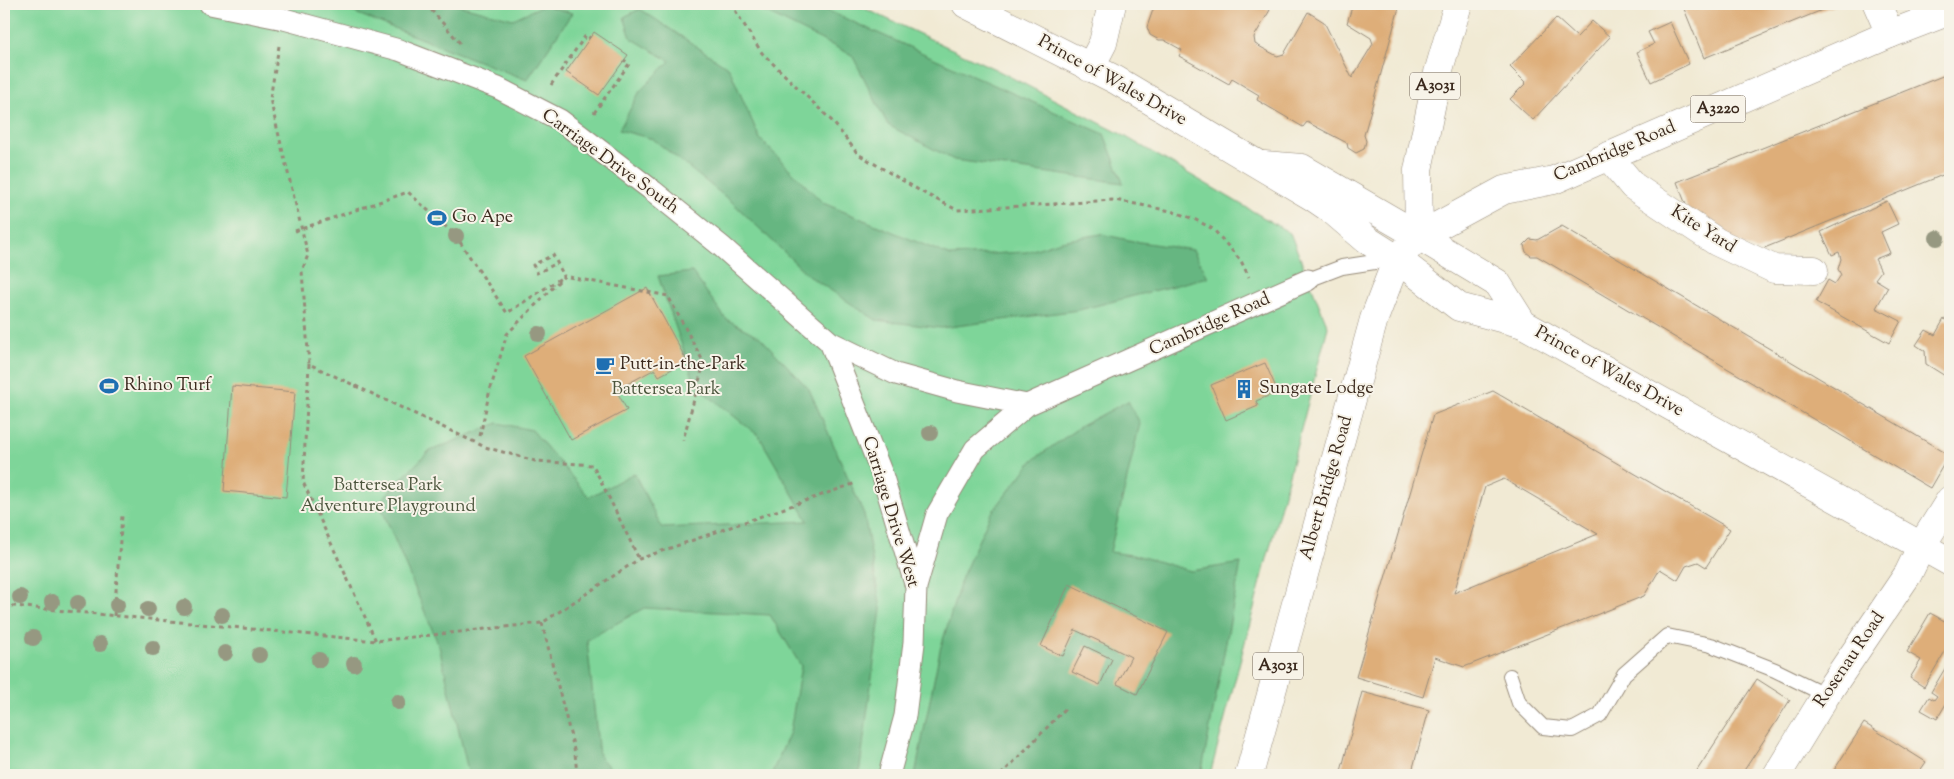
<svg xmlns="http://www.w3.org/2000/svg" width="1954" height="779" font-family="'Sorts Mill Goudy',serif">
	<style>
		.green { fill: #7ed599; stroke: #5c805c }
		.forest { fill: #66b681; stroke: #507050 }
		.building { fill: #deae79; fill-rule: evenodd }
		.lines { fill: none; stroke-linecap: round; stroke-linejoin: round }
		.service-casing { stroke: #968a79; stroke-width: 16 }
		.pedestrian-casing { stroke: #968a79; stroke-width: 23 }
		.minor-casing { stroke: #968a79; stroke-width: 29 }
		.tertiary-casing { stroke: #968a79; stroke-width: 29 }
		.primary-casing { stroke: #968a79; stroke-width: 29 }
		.trunk-casing { stroke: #968a79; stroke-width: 29 }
		.path { stroke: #968a79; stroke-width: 3; stroke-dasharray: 4 4; stroke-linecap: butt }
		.service { stroke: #fff; stroke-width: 14 }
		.pedestrian { stroke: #fff; stroke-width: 21 }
		.minor { stroke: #fff; stroke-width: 28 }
		.tertiary { stroke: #fff; stroke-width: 28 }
		.primary { stroke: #fff; stroke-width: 28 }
		.trunk { stroke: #fff; stroke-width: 28 }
		.path-bridge { stroke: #968a79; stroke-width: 3; stroke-dasharray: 4 4; stroke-linecap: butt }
		.tree { fill: #969881 }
		.labels { text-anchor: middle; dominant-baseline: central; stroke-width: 4; stroke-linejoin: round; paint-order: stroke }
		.shield { fill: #f7f3e8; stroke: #73665b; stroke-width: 1 }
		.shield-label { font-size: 16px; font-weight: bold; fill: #3b2a1e }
		.street-label { font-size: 18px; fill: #3b2a1e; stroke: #f7f3e8 }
		.poi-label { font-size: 18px; fill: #3b2a1e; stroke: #f7f3e8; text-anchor: start }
		.park-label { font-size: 18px; fill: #4c553d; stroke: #f7f3e8 }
	</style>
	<rect width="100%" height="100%" fill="#f7f3e8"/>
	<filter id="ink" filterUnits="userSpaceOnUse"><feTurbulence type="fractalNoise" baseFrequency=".02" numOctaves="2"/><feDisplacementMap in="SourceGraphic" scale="10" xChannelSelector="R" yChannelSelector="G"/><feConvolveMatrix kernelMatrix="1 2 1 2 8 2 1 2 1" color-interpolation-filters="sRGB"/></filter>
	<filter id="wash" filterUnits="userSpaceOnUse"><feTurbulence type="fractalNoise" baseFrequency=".0096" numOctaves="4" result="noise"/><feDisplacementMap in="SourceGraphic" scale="20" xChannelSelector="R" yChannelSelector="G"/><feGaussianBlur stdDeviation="1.12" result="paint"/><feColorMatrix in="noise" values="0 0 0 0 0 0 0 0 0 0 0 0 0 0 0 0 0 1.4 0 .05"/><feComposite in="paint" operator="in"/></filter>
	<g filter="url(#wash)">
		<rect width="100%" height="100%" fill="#f1ead4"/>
		<!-- green -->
		<path class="green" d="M4,4H855L995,69L1121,134L1290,233L1328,327L1210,775H4Z"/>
		<!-- forest -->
		<path class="forest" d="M332,4H453L513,19L544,5L572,13L527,80Z
			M743,4H813L1104,134L1123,183L954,160L888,125L852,55L767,13Z
			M640,9L729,68L760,139L823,203L951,256L1026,252L1061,241L1101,234L1133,241L1193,250L1208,277L1079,310L941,328L876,320L809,276L733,203L653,139L619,130L640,91L670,61L631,38L624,17Z
			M692,272L726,319L760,337L809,389L864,514L881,609L859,775H771L790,732L801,666L770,615L644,608L587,640L599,756L616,775H469L439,646L379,502L428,452L498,423L532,430L589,497L634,473L662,528L808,521L759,436L696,386L658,276Z
			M1128,401L1140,423L1110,552L1139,556L1191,571L1241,563L1201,775H915L940,650L962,577L990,515L1033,460L1081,426Z"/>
		<g id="blocks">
			<!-- building -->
			<path class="building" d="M1155,4H1187L1197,9L1207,8L1210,4H1262L1261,5L1270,10L1254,37L1255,44L1277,56L1284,54L1308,12L1324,22L1352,78L1373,44L1371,38L1347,23L1353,4H1400L1364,135L1366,141L1364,149L1356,153L1348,148L1347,143L1307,122L1303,127L1257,100L1259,95L1232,79L1229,84L1179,56L1182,50L1164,40H1159L1150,35L1147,27Z
				M1682,4H1837L1704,58Z
				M1556,18L1577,37L1592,21L1610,37L1533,120L1510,99L1526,83L1510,67Z
				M1670,22L1689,64L1651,82L1637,52L1654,44L1648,32Z
				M594,32L628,55L599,95L566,72Z
				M1950,73V172L1757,251L1692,220L1677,182Z
				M1887,201L1898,224L1881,232L1890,253L1875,259L1881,271L1875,279L1888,287L1876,308L1901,321L1889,343L1816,302L1828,280L1835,284L1841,275L1838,269L1841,259L1839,252L1832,255L1821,232Z
				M1562,226L1949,455L1930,488L1537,256H1531L1526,252L1524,245L1530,239L1537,240Z
				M647,288L687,361L659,376L655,369L616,390L627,410L571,440L524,356Z
				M1944,319L1950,322V379L1926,364L1925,351L1916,345L1926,330L1935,335Z
				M1265,363L1278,392L1256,401L1258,406L1226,420L1211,385Z
				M232,386L295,392L286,497L224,491Z
				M1493,391L1730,529L1706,567L1698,562L1686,566L1678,580L1660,569L1644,596L1464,667L1435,657L1423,697L1356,677L1433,415ZM1504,479L1598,534L1454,593L1485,487Z
				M1069,584L1168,632L1137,694L1117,684L1131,657L1103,643L1075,630L1063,656L1041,646Z
				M1930,613L1950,624V643L1924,687L1910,678L1921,660L1907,652Z
				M1085,646L1112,659L1100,685L1072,672Z
				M1950,660V697L1937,719L1921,710L1929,697L1934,700L1937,696L1931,692Z
				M1757,679L1790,700L1776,722L1741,775H1694Z
				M1362,692L1429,710L1411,775H1340Z
				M1864,723L1926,762L1917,775H1831Z"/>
		</g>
	</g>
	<g filter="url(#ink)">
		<use href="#blocks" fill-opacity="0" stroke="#968a79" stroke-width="1"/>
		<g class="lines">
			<!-- service casing -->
			<g class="service-casing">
				<path id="service" d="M1308,280L1342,267L1394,259
					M1510,676L1519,703L1543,727L1572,730L1600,715L1624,674L1667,636L1711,645L1775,670L1826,695"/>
			</g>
			<!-- pedestrian casing -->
			<g class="pedestrian-casing">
				<path id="pedestrian" d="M210,4L284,19L399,50L498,88L560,120L653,191L721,246L830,342L896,374L957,391L1027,405
					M830,342L882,474L916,587L914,643L905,716L889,775
					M916,587L937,514L975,449L1027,405L1308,280"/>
			</g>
			<!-- minor casing -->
			<g class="minor-casing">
				<path id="minor" d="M1877,4L1890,34
					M1090,68L1103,43L1112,4
					M1608,156L1633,186L1717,242L1774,269L1814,270
					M1777,775L1826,695L1908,574L1922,545L1950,500"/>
			</g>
			<!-- tertiary casing -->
			<g class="tertiary-casing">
				<path id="tertiary" d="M966,4L1116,80L1313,197L1332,210L1367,240L1397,259
					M1264,165L1302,168L1419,236"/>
			</g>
			<!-- primary casing -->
			<g class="primary-casing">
				<path id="primary" d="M1249,775L1374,319L1397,259L1419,236"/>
			</g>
			<!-- trunk casing -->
			<g class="trunk-casing">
				<path id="trunk" d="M1419,236L1497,283L1523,324L1950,562
					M1419,236L1504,190L1554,180L1890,34L1950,11
					M1419,236L1418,170L1438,73L1458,4
					M1397,259L1459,307L1523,324"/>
			</g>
			<!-- path -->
			<path class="path" d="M426,4L460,43
				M731,4L762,53L833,122L858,154L922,192L957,210L1115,200L1171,211L1194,219L1213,229L1241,261L1249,277
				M279,46L270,99L308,255L302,271L309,364L485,447L535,461L593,465L639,559
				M551,85L586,35L590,38
				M594,113L629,64L624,60
				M553,265L537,273L533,265L553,255L564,276
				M309,364L303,482L376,641
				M480,436L489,394L507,334L564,276L668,296L704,363L683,440
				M4,605L376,641L542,623L639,559L856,483
				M114,616L122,516
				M542,623L575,753L577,775
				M1001,775L1066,708"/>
			<!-- service -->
			<use href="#service" class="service"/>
			<!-- pedestrian -->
			<use href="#pedestrian" class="pedestrian"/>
			<!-- minor -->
			<use href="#minor" class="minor"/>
			<!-- tertiary -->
			<use href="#tertiary" class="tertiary"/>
			<!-- primary -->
			<use href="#primary" class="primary"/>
			<!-- trunk -->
			<use href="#trunk" class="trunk"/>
			<!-- path-bridge -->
			<path class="path-bridge" d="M295,231L408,192L456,236L507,313L564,276"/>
		</g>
		<!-- trees -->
		<g class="tree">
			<circle cx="456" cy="236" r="8"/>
			<circle cx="1937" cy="238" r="8"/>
			<circle cx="539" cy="334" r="8"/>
			<circle cx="930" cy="433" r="8"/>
			<circle cx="20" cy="597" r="8"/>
			<circle cx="52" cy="602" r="8"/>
			<circle cx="78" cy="603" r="8"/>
			<circle cx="117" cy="605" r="8"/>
			<circle cx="184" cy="607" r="8"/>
			<circle cx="148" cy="609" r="8"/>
			<circle cx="222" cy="615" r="8"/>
			<circle cx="33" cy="638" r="8"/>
			<circle cx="100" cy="644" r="8"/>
			<circle cx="153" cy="648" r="8"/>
			<circle cx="225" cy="653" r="8"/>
			<circle cx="259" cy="655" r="8"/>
			<circle cx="319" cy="660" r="8"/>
			<circle cx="354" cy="664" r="8"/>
			<circle cx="398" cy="702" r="8"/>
		</g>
	</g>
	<!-- icons -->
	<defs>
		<g id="stadium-bare" transform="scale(1.5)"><path d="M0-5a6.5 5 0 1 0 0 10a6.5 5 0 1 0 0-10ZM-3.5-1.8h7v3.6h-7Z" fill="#1f6fb2" stroke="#f7f3e8" stroke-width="2.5" paint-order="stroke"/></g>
		<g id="cafe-bare" transform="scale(1.5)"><path d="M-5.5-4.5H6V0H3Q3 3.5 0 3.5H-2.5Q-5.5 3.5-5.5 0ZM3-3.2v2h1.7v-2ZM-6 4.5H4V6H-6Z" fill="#1f6fb2" stroke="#f7f3e8" stroke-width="2.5" paint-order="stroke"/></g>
		<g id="building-bare" transform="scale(1.5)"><path d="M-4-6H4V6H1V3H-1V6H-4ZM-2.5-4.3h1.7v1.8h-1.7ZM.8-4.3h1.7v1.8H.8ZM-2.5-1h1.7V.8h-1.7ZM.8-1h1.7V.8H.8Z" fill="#1f6fb2" stroke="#f7f3e8" stroke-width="2.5" paint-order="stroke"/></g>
	</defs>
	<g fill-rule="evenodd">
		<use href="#stadium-bare" x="437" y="218"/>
		<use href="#cafe-bare" x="605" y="365"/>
		<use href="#stadium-bare" x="109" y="386"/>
		<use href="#building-bare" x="1244" y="389"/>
	</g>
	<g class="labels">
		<!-- shield labels -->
		<g class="shield">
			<rect x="1410" y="72.5" width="50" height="27" rx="4"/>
			<rect x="1690.5" y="95.5" width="55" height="27" rx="4"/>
			<rect x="1253" y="652.5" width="50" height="27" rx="4"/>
		</g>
		<g class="shield-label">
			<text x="1435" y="86">A3031</text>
			<text x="1718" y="109">A3220</text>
			<text x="1278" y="666">A3031</text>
		</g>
		<!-- street labels -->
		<g class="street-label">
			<text transform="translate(1112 81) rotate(29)">Prince of Wales Drive</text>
			<text transform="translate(1615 152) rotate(-23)">Cambridge Road</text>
			<text transform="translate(610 162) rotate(36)">Carriage Drive South</text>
			<text transform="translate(1703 230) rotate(32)">Kite Yard</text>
			<text transform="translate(1210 325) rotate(-24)">Cambridge Road</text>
			<text transform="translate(1609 372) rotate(29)">Prince of Wales Drive</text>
			<text transform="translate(1327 488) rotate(-74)">Albert Bridge Road</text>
			<text transform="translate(890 512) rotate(73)">Carriage Drive West</text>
			<text transform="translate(1850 660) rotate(-56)">Rosenau Road</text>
		</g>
		<!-- poi labels -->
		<g class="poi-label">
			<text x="452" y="218">Go Ape</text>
			<text x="620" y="365">Putt-in-the-Park</text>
			<text x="124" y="386">Rhino Turf</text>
			<text x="1259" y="389">Sungate Lodge</text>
		</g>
		<!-- park labels -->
		<g class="park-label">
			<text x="666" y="390">Battersea Park</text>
			<text x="388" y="486">Battersea Park<tspan x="388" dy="21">Adventure Playground</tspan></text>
		</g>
	</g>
	<!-- margin -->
	<rect width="1954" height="779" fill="none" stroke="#f7f3e8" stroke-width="20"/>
</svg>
